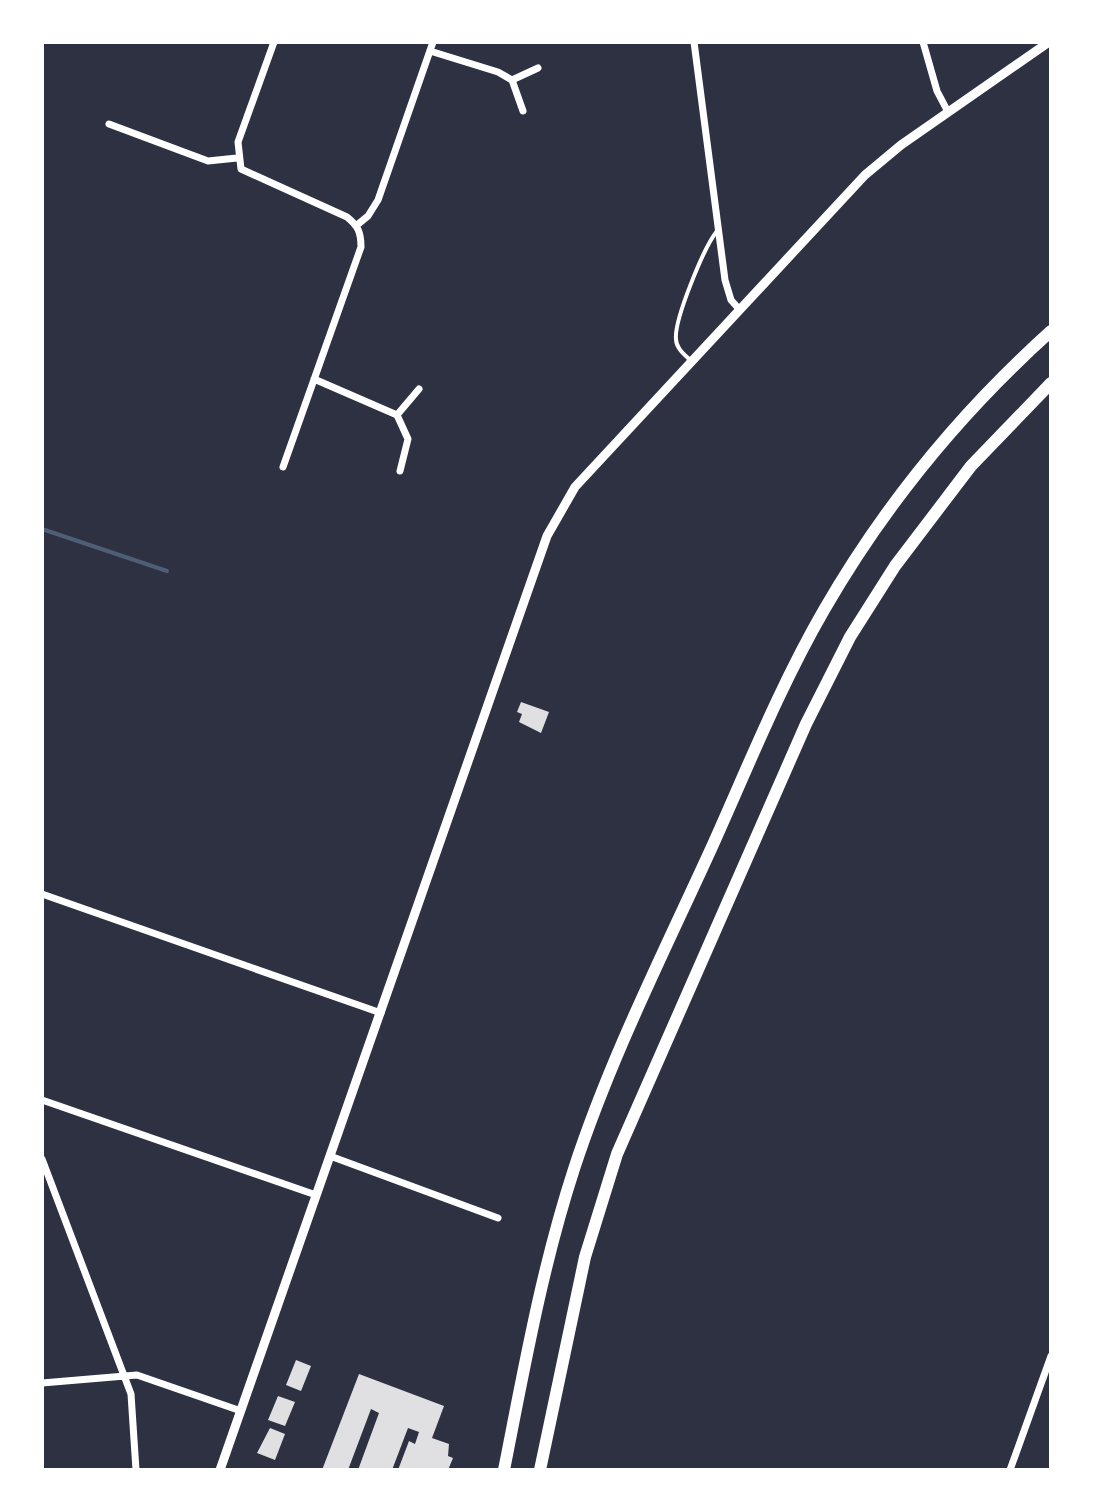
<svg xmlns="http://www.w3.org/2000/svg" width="1093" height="1512" font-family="Helvetica,sans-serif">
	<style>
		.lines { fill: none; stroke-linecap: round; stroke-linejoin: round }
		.stream { stroke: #4f5d75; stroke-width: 4 }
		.building { fill: #e0e0e3 }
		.service { stroke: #fff; stroke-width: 4 }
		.minor { stroke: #fff; stroke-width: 7 }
		.tertiary { stroke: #fff; stroke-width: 9 }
		.motorway { stroke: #fff; stroke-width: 12 }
	</style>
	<rect width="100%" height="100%" fill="#2d3142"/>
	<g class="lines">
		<!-- stream -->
		<path class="stream" d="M42,529L167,571"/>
	</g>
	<!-- building -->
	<path class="building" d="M521,702L549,712L541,733L519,722L522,714L517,712Z
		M296,1360L311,1366L301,1391L286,1385Z
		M359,1374L444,1406L432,1438L449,1444L448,1456L453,1458L448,1470H398L409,1441L415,1444L419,1432L408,1428L392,1470H358L379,1413L371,1409L348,1470H322Z
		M278,1396L295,1402L285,1426L268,1420Z
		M270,1428L285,1434L275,1460L257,1453Z"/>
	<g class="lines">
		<!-- service -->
		<path class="service" d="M690,360C684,354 676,348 676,339C674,320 704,247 717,231"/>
		<!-- minor -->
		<path class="minor" d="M274,42L238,142L241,169L347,217C358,226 361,232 361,247L283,467
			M694,42L725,280L731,300L739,309
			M923,42L937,91L948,112
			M430,51L498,72L512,80
			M523,111L512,80L538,68
			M109,124L208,161L237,158
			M357,225L368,216L378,200L433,42
			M314,379L397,415L419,389
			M397,415L408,439L400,471
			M42,894L381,1013
			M42,1100L316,1195
			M330,1156L498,1218
			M42,1159L131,1394L136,1470
			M42,1383L137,1375L241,1411
			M1010,1470L1051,1356"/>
		<!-- tertiary -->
		<path class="tertiary" d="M220,1470L547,536L575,487L865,175L901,145L1049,42"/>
		<!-- motorway -->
		<path class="motorway" d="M504,1470C524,1369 542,1267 574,1169C610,1059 663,954 711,849C747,769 780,686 824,610C884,506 962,411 1051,331
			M540,1470L585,1257L617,1154L806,724L850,637L895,566L971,466L1051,383"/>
	</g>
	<!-- border -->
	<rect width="1093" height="1512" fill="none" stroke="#ffffff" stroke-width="88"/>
</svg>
